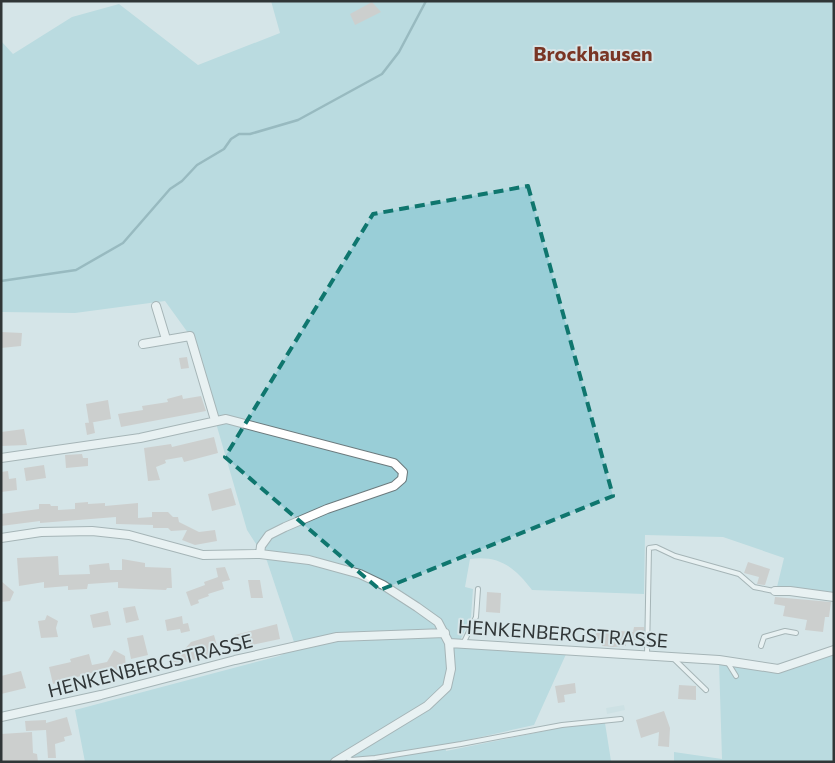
<svg xmlns="http://www.w3.org/2000/svg" width="835" height="763" font-family="Commissioner,sans-serif">
	<style>
		.built { fill: #c3dce0 }
		.green { fill: #99ced7 }
		.lines { fill: none; stroke-linecap: round; stroke-linejoin: round }
		.stream { stroke: #4e8690; stroke-width: 2.5 }
		.building { fill: #c2b4b0 }
		.service-casing { stroke: #6c7a7d; stroke-width: 6 }
		.minor-casing { stroke: #6c7a7d; stroke-width: 10 }
		.service { stroke: #fff; stroke-width: 4 }
		.minor { stroke: #fff; stroke-width: 8 }
		.marked { fill: none; stroke: #0f766e; stroke-width: 4; stroke-dasharray: 10 6; stroke-linejoin: round }
		.labels { text-anchor: middle; dominant-baseline: central; stroke-width: 4; stroke-linejoin: round; paint-order: stroke }
		.street-label { font-size: 19px; fill: #303637; stroke: #d6e5e8 }
		.neighbourhood-label { font-size: 20px; font-weight: bold; fill: #793524; stroke: #d6e5e8 }
	</style>
	<rect width="100%" height="100%" fill="#d6e5e8"/>
	<!-- built -->
	<path class="built" d="M624,705L625,710L607,714L606,708Z"/>
	<!-- green -->
	<path class="green" d="M271,1H834V595L777,587L784,558L723,537L645,535L644,594L532,590C515,568 500,555 470,559L465,587L473,589L471,617L457,647L567,652L534,725L445,745L446,751L564,727L605,723L611,761L649,762H85L75,710L279,656L296,648L267,561L247,530L191,337L165,301L75,313L1,312V41L13,54L72,17L119,4L198,65L280,33Z
		M834,650V762H674V752L722,759L719,661L768,669Z"/>
	<g class="lines">
		<!-- stream -->
		<path class="stream" d="M1,281L76,270L123,243L170,189L182,181L197,165L224,149L231,139L239,134H250L298,120L382,74L399,52L426,1"/>
	</g>
	<!-- building -->
	<path class="building" d="M372,2L381,12L355,25L350,14Z
		M1,332L22,333L21,346L1,348Z
		M187,357L189,368L181,369L179,358Z
		M182,395L183,399L201,396L206,411L121,427L118,414L143,410L142,406L168,402L167,399Z
		M108,400L111,419L89,423L86,404Z
		M93,422L95,433L87,435L85,423Z
		M24,429L27,445L1,446V432Z
		M214,437L218,453L184,462L182,457L165,460L166,463L156,467L160,480L148,481L144,448L171,444L172,447Z
		M82,454L83,458H88V466L66,468L65,455Z
		M44,465L46,478L26,481L24,468Z
		M8,471L9,479L16,478L17,490L1,492V472Z
		M231,488L236,505L212,511L208,494Z
		M88,502V504L105,503V506L138,503V518L152,517V512H168L173,517H178L179,522L199,532L215,530L217,541L195,545L182,540L187,530L171,531L168,528H153V525L116,524V517L40,523V521L1,526V514L39,509V504H50L51,506H58V510L75,509V503Z
		M58,556L59,575L90,574L89,565L109,563L110,570H122V559L145,563V567L171,568L172,588H167L166,590L118,588V582L88,584L87,589L68,590V586L44,588V582L19,586L17,558Z
		M748,562L770,569L765,585L757,584L759,577L744,573Z
		M225,567L230,580L222,582L224,589L208,594L209,596L198,600L199,603L191,606L186,592L205,585L204,582L218,577L216,568Z
		M248,580H260L263,598H251Z
		M1,581L14,592L10,601L1,602Z
		M487,592L501,593L500,613L486,612Z
		M775,597L831,602L829,617H825L823,632L805,630L807,620L783,616L785,606L774,604Z
		M135,606L139,620L126,623L123,608Z
		M108,611L111,625L93,628L90,615Z
		M47,615L58,621L56,628L58,637L41,638L38,621L45,620Z
		M182,616L183,624L188,623L190,631L181,633L180,629L167,631L165,620Z
		M277,624L280,639L243,647L241,643L237,644L235,635Z
		M634,627H644V640H626V646L614,647L602,646L603,640L595,639L596,629L633,632Z
		M143,635L148,655L131,659L127,638Z
		M214,635L219,653L174,665L172,655L182,652L191,642Z
		M114,650L125,656L126,668L99,675L98,671L53,684L49,667L71,662L70,659L89,654L92,665L107,662Z
		M21,671L26,688L1,694V676Z
		M575,683L576,693L564,695L565,702L558,703L555,686Z
		M679,685L696,686V700L678,699Z
		M664,711L670,728L669,747L658,746L659,732L641,738L636,720Z
		M67,717L72,735L64,737L65,741L55,744L56,758H48L46,730L26,731L25,721L46,720V723Z
		M32,732L33,753L37,754L38,762H1V734Z"/>
	<g class="lines">
		<!-- service casing -->
		<g class="service-casing">
			<path id="service" d="M463,644L476,617L478,589
				M761,646L764,637L785,631L796,633
				M647,655L649,548L656,547L675,556L739,574L754,587L774,591
				M673,658L706,690
				M728,663L736,676
				M345,756L351,760L375,758L461,744L562,725L621,719"/>
		</g>
		<!-- minor casing -->
		<g class="minor-casing">
			<path id="minor" d="M156,306L166,339
				M143,344L190,336L215,420
				M1,458L140,438L226,419L394,463L403,472L402,479L394,486L327,509L285,527L269,535L261,546L260,554
				M1,538L41,532L92,531L129,535L203,555L260,554L309,560L360,574L383,585L417,607L438,622L449,643L451,669L447,687L427,706L335,762
				M775,591H790L834,597
				M449,643L719,660L778,669L834,650
				M1,717L101,695L235,660L337,637L445,633"/>
		</g>
		<!-- service -->
		<use href="#service" class="service"/>
		<!-- minor -->
		<use href="#minor" class="minor"/>
	</g>
	<!-- marked area -->
	<path d="M0 0H835V763H0ZM528,186L613,496L380,590L225,457L373,214Z" fill="#d6e5e8" fill-opacity=".55" fill-rule="evenodd"/>
	<path class="marked" d="M528,186L613,496L380,590L225,457L373,214Z"/>
	<g class="labels">
		<!-- street labels -->
		<g class="street-label">
			<text transform="translate(563 633) rotate(4)">HENKENBERGSTRASSE</text>
			<text transform="translate(150 665) rotate(-14)">HENKENBERGSTRASSE</text>
		</g>
		<!-- neighbourhood labels -->
		<g class="neighbourhood-label">
			<text x="593" y="53">Brockhausen</text>
		</g>
	</g>
	<!-- border -->
	<rect width="835" height="763" fill="none" stroke="#303637" stroke-width="5"/>
</svg>
